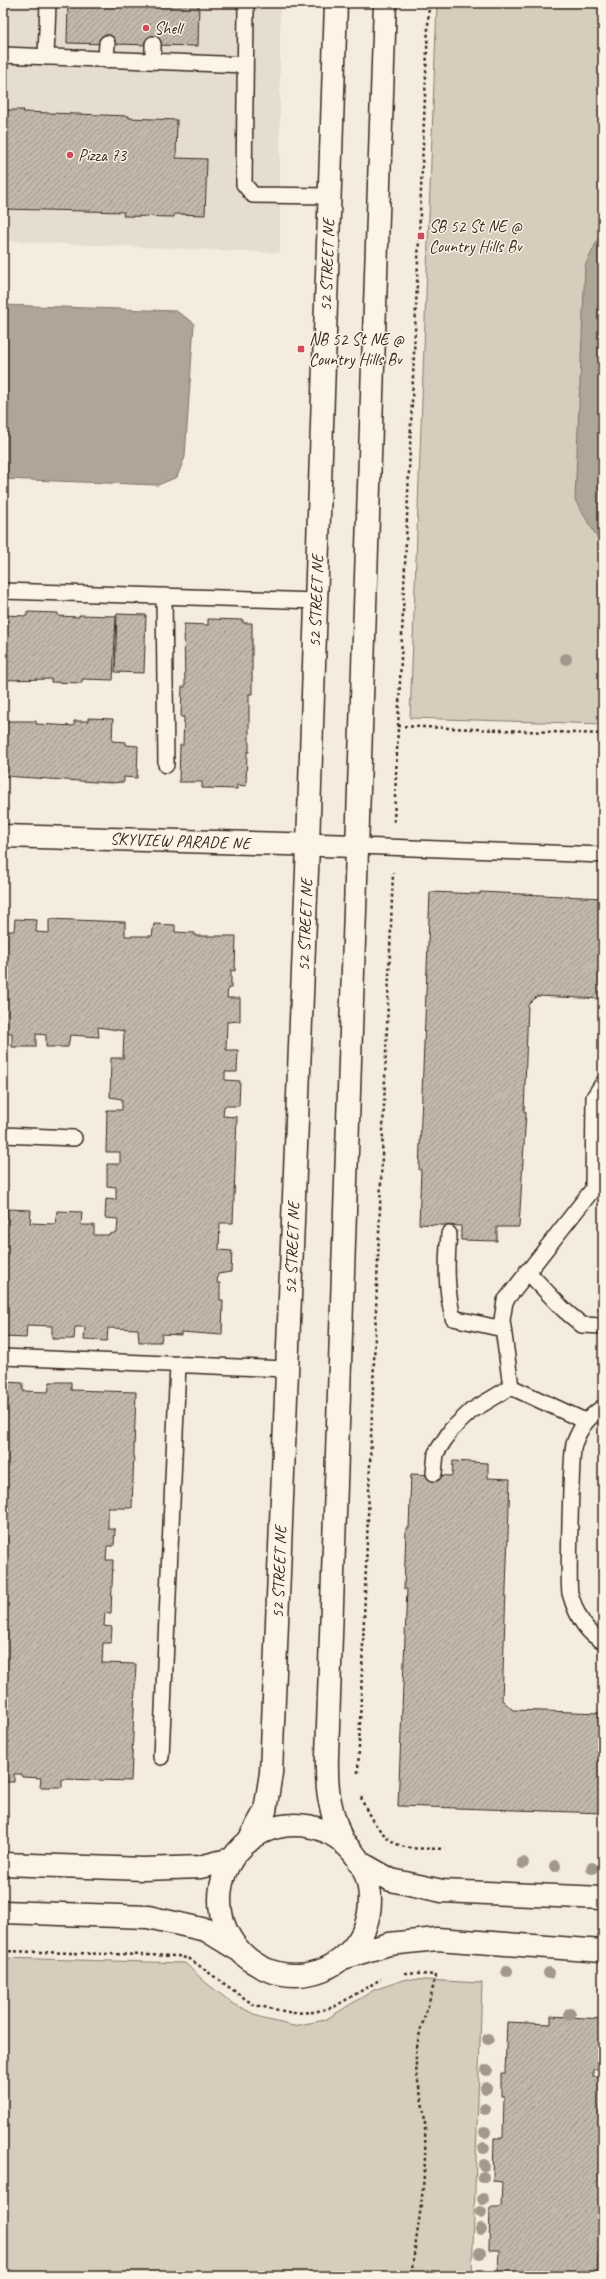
<svg xmlns="http://www.w3.org/2000/svg" width="606" height="2279" font-family="Caveat,sans-serif">
	<style>
		.built { fill: #e5ddce }
		.green { fill: #d6cdbd; stroke: #887c6e }
		.water { fill: #b0a596; stroke: #817466 }
		.building { fill: url(#building-hatch); stroke: #3b2a1e }
		.lines { fill: none; stroke-linecap: round; stroke-linejoin: round }
		.lane-casing { stroke: #3b2a1e; stroke-width: 18 }
		.street-casing { stroke: #3b2a1e; stroke-width: 25 }
		.secondary-casing { stroke: #3b2a1e; stroke-width: 25 }
		.path { stroke: #3b2a1e; stroke-width: 2.5; stroke-dasharray: 3 3; stroke-linecap: butt }
		.lane { stroke: #fcf5e5; stroke-width: 15 }
		.street { stroke: #fcf5e5; stroke-width: 22 }
		.secondary { stroke: #fcf5e5; stroke-width: 22 }
		.tree { fill: #a4988a }
		.poi-dot { fill: #d1495b; stroke: #fcf5e5; stroke-width: 1.5 }
		.labels { text-anchor: middle; dominant-baseline: central; stroke-width: 3; stroke-linejoin: round; paint-order: stroke }
		.poi-label { font-size: 17px; fill: #3b2a1e; stroke: #fcf5e5; text-anchor: start }
		.street-label { font-size: 17px; fill: #3b2a1e; stroke: #fcf5e5 }
	</style>
	<defs>
		<pattern id="building-hatch" width="6" height="6" patternUnits="userSpaceOnUse"><rect width="6" height="6" fill="#c3b9aa"/><path d="M-1 1l2-2M0 6l6-6M5 7l2-2" fill="none" stroke="#a0978a"/></pattern>
	</defs>
	<rect width="100%" height="100%" fill="#f4eddd"/>
	<filter id="ink" filterUnits="userSpaceOnUse"><feTurbulence type="fractalNoise" baseFrequency=".025" numOctaves="2"/><feDisplacementMap in="SourceGraphic" scale="8" xChannelSelector="R" yChannelSelector="G"/><feConvolveMatrix kernelMatrix="1 2 1 2 8 2 1 2 1" color-interpolation-filters="sRGB"/></filter>
	<g filter="url(#ink)">
		<!-- built -->
		<path class="built" d="M3,3H280V253L3,241Z"/>
		<!-- green -->
		<path class="green" d="M437,3H603V724L410,718Z
			M3,1958L185,1963L205,1982L232,2003L264,2019L294,2026L325,2020L374,1990L406,1979L482,1983L472,2276H3Z"/>
		<!-- water -->
		<path class="water" d="M603,229V547L575,500L585,266Z
			M3,305L176,311L194,323L185,457L177,477L158,485L3,479Z"/>
		<!-- building -->
		<path class="building" d="M68,3H199L198,46L67,43Z
			M3,110H24L23,112L129,116V118L177,120L176,158L207,159L205,215L174,214V217L123,216L124,212L3,209Z
			M3,612L4,615L27,616V612L58,613V616L79,617V615L116,616L113,680L82,679V683L51,682V679L3,680Z
			M117,614L146,615L144,673L115,672Z
			M208,619L243,620V623H252V694H249V752H247L246,786L237,785V789L202,788V782H179L180,745H183L184,717H181L182,687H185L184,624L208,625Z
			M88,718L113,719L112,741L126,742V745L138,746L137,778L124,777V782L111,783L3,776V721H36V724L74,726V721H88Z
			M430,892L480,894V892L603,898V999L537,996L528,1005L524,1112H526L519,1227H497V1241L461,1240V1226L419,1224L421,1170H419Z
			M15,919L37,920L36,932L49,933V919L125,922V936H152L154,924L175,925V932L195,933V936H236L235,971L231,970V988H228L227,998H240V1021L227,1022L226,1050H238L237,1072H225V1080L240,1081L239,1106H224L223,1116L237,1117L233,1223H220L219,1250L232,1251L231,1272L218,1274L217,1283H220V1300H223L222,1335L181,1332V1335L162,1334L161,1342H139L138,1329L108,1328L107,1341L84,1340L85,1327H75L74,1339H52V1326L27,1325L26,1338L3,1337V1222H7V1209L31,1210L30,1223L55,1224L57,1211L82,1212L81,1225H94V1235H107L117,1232L118,1219L105,1218L106,1199L116,1200V1187L107,1186V1164H120V1152H106L107,1110H122V1099L110,1097L111,1058H123L124,1031L98,1027L99,1037L70,1035L68,1047H46V1035L36,1034V1047H12V1033H3V931H14Z
			M599,1274H603V1311H598Z
			M3,1382L23,1383V1391L48,1392L50,1382H71V1390L136,1392L132,1508H108V1529H115L114,1546H107L106,1560H113L111,1614L105,1613L104,1626L112,1627L111,1643H103L102,1663L136,1664L131,1781L62,1779V1787H40L41,1778L22,1777V1774H14V1782H3L5,1536H3V1517H5V1510H3Z
			M453,1461L488,1463V1478L510,1479L502,1700L513,1710L603,1713V1813L398,1806L407,1589H404L406,1528H409L411,1474L452,1476Z
			M551,2016L603,2019V2070L593,2069V2077H603V2185H600L599,2211H603V2254H598L597,2276H498L499,2250H489L490,2207H501L502,2182L493,2181L494,2138H503L504,2096H501V2073H505L507,2022L551,2024Z"/>
		<g class="lines">
			<!-- lane casing -->
			<g class="lane-casing">
				<path id="lane" d="M244,3L246,9L244,184L253,195L330,196
					M3,55L245,65
					M46,57L48,3
					M106,60L107,43
					M153,61V44
					M3,591L316,601
					M164,596L166,765
					M357,846L603,855
					M3,1135L74,1138
					M449,1234C446,1265 446,1288 453,1318L503,1329
					M527,1271L564,1310L582,1325L603,1326
					M3,1357L287,1369
					M511,1387L502,1320L505,1301L593,1189L594,1097L603,1083
					M511,1387L585,1421
					M603,1407C588,1418 581,1425 574,1444C571,1452 568,1584 570,1593C575,1611 585,1633 603,1641
					M434,1473L436,1453L451,1430L471,1411L511,1387
					M161,1757L178,1364"/>
			</g>
			<!-- street casing -->
			<g class="street-casing">
				<path id="street" d="M3,836L357,846"/>
			</g>
			<!-- secondary casing -->
			<g class="secondary-casing">
				<path id="secondary" d="M220 1900a75 75 0 1 1 150 0a75 75 0 1 1-150 0Z
					M248,1842L265,1811L271,1773L308,845L336,3
					M343,1843C330,1811 326,1791 327,1756L385,3
					M359,1862L391,1880L442,1891L603,1898
					M3,1864L144,1869L200,1867L232,1859
					M3,1912L148,1917L206,1930L237,1949
					M343,1958L389,1944L437,1939L603,1951"/>
			</g>
			<!-- path -->
			<path class="path" d="M398,726L603,734
				M394,822L429,3
				M358,1773L393,873
				M361,1797C367,1815 383,1840 402,1846C412,1850 434,1848 445,1849
				M3,1951L178,1956L190,1959L254,2005L293,2013L314,2012L334,2007L381,1979
				M405,1973L435,1975C432,2003 417,2029 416,2058C415,2081 425,2104 425,2127C427,2178 418,2226 411,2276"/>
			<!-- lane -->
			<use href="#lane" class="lane"/>
			<!-- street -->
			<use href="#street" class="street"/>
			<!-- secondary -->
			<use href="#secondary" class="secondary"/>
		</g>
		<!-- trees -->
		<g class="tree">
			<circle cx="566" cy="659" r="6"/>
			<circle cx="523" cy="1863" r="6"/>
			<circle cx="555" cy="1866" r="6"/>
			<circle cx="592" cy="1868" r="6"/>
			<circle cx="507" cy="1971" r="6"/>
			<circle cx="549" cy="1973" r="6"/>
			<circle cx="570" cy="2014" r="6"/>
			<circle cx="488" cy="2039" r="6"/>
			<circle cx="487" cy="2070" r="6"/>
			<circle cx="486" cy="2088" r="6"/>
			<circle cx="485" cy="2109" r="6"/>
			<circle cx="485" cy="2132" r="6"/>
			<circle cx="484" cy="2148" r="6"/>
			<circle cx="484" cy="2165" r="6"/>
			<circle cx="483" cy="2177" r="6"/>
			<circle cx="483" cy="2199" r="6"/>
			<circle cx="481" cy="2212" r="6"/>
			<circle cx="481" cy="2229" r="6"/>
			<circle cx="480" cy="2253" r="6"/>
		</g>
	</g>
	<!-- markers -->
	<g class="poi-dot">
		<circle cx="146" cy="28" r="4"/>
		<circle cx="70" cy="155" r="4"/>
		<rect x="417" y="232" width="8" height="8" rx="2"/>
		<rect x="297" y="345" width="8" height="8" rx="2"/>
	</g>
	<g class="labels">
		<!-- poi labels -->
		<g class="poi-label">
			<text x="154" y="28">Shell</text>
			<text x="78" y="155">Pizza 73</text>
			<text x="429" y="226">SB 52 St NE @<tspan x="429" dy="20">Country Hills Bv</tspan></text>
			<text x="309" y="339">NB 52 St NE @<tspan x="309" dy="20">Country Hills Bv</tspan></text>
		</g>
		<!-- street labels -->
		<g class="street-label">
			<text transform="translate(327 265) rotate(-88)">52 STREET NE</text>
			<text transform="translate(316 601) rotate(-88)">52 STREET NE</text>
			<text transform="translate(180 841) rotate(2)">SKYVIEW PARADE NE</text>
			<text transform="translate(305 925) rotate(-88)">52 STREET NE</text>
			<text transform="translate(292 1248) rotate(-88)">52 STREET NE</text>
			<text transform="translate(279 1572) rotate(-88)">52 STREET NE</text>
		</g>
	</g>
	<!-- margin -->
	<rect width="606" height="2279" fill="none" stroke="#fcf5e5" stroke-width="16"/>
	<rect x="8" y="8" width="590" height="2263" fill="none" stroke="#3b2a1e" stroke-width="1.5" filter="url(#ink)"/>
</svg>
